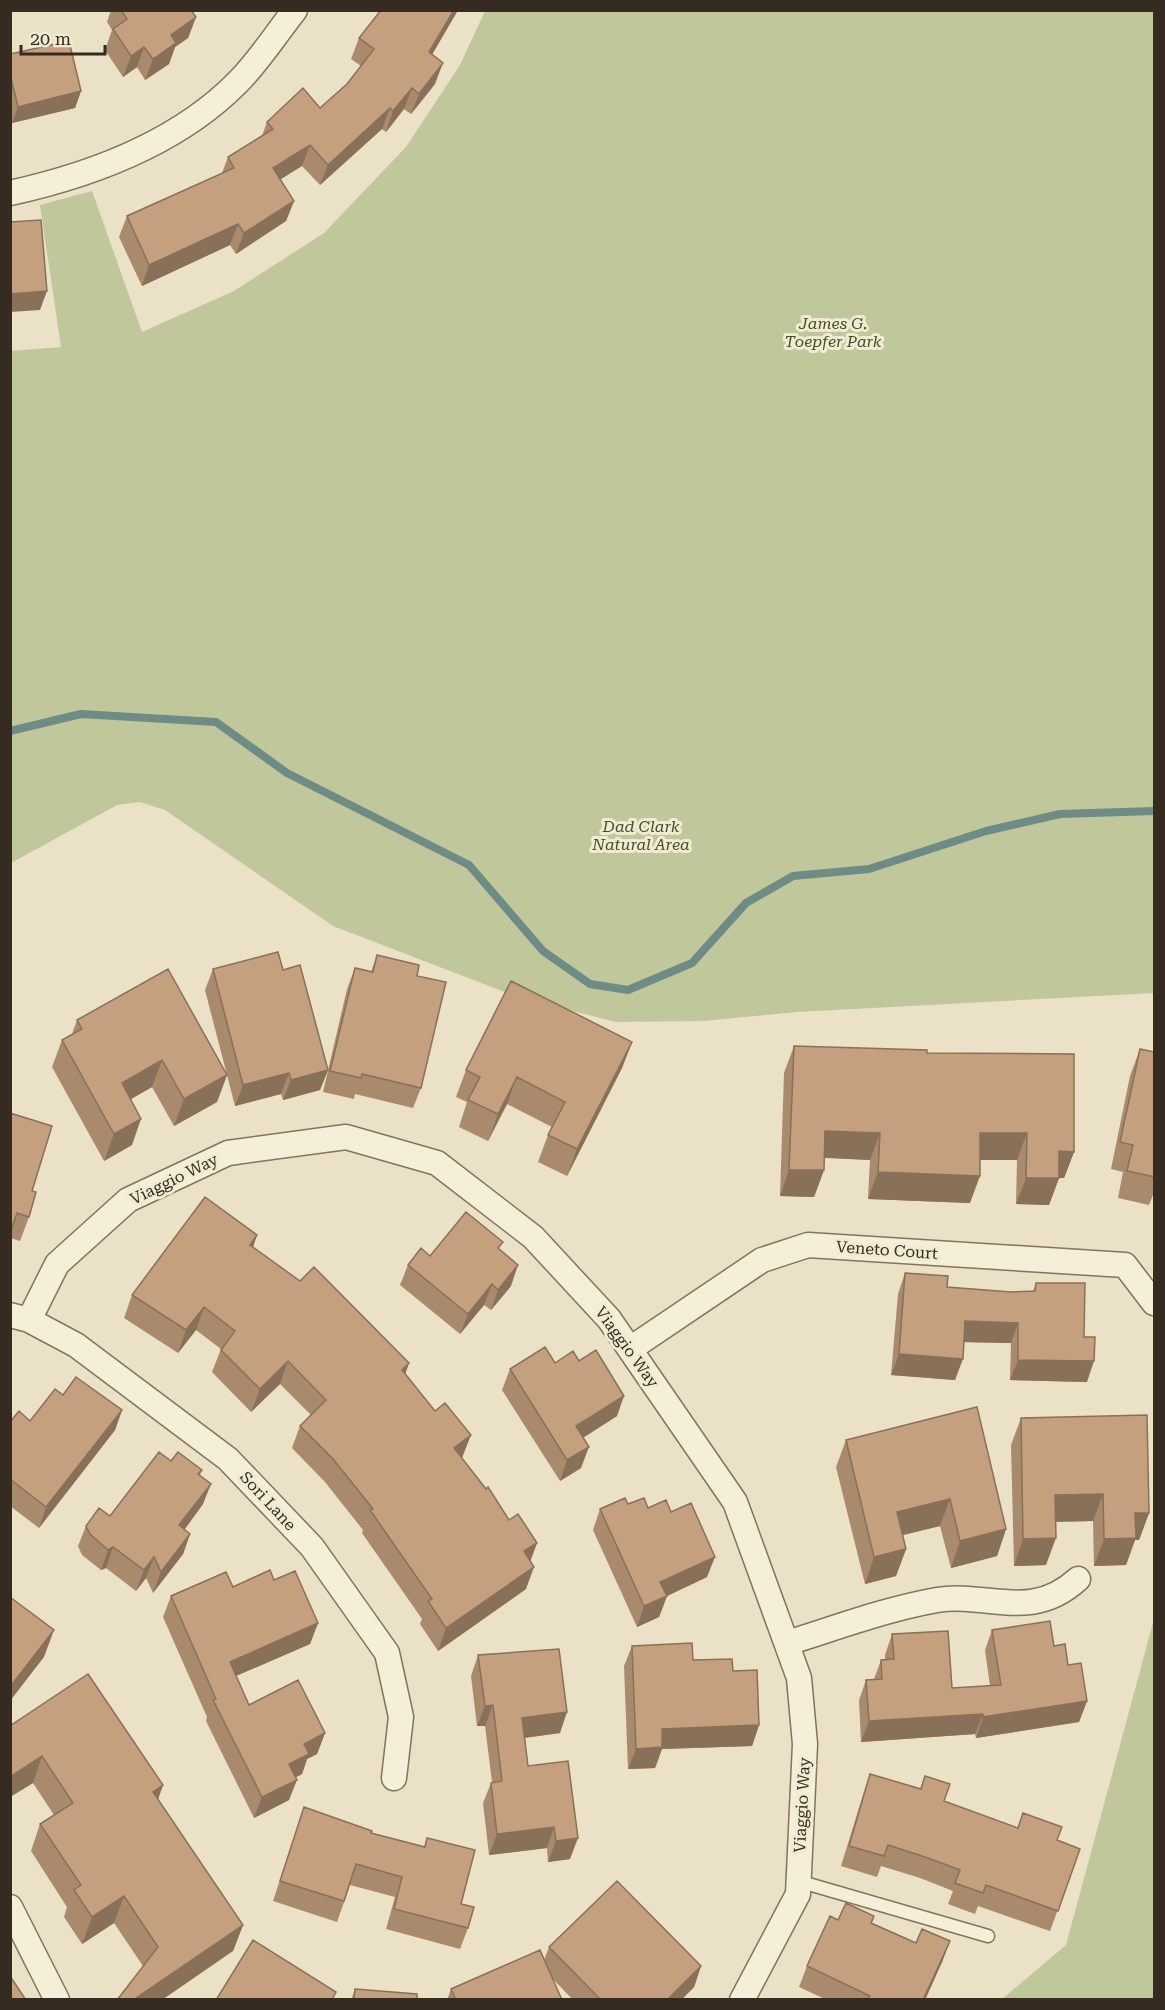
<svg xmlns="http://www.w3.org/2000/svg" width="1165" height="2010" font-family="'Roboto Serif',serif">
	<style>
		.green { fill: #bfc79b }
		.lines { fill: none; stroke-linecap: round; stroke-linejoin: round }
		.stream { stroke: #6e8b85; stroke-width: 8 }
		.lane-casing { stroke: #83745d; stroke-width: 15 }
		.street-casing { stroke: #83745d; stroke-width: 27 }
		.lane { stroke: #f5eed8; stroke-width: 12 }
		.street { stroke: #f5eed8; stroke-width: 24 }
		.wall { fill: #a98a6d }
		.shaded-wall { fill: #897059 }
		.building { fill: #c4a07f; stroke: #897059; stroke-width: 1.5 }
		.labels { text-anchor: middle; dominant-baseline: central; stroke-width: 6; stroke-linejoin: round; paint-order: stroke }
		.park-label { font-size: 16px; font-style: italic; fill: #434f28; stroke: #f2ebd4 }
		.street-label { font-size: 16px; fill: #352b20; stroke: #f2ebd4 }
	</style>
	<rect width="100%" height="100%" fill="#eae1c6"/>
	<!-- green -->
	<path class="green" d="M485,11H1154V993L797,1012L703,1021L616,1022L518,997L333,926L165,810L140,802L117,805L11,863V351L61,347L40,205L92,191L142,332L234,291L324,233L406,147L460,65Z
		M1154,1619V1999H1002L1066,1945Z"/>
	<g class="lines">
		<!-- stream -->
		<path class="stream" d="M10,731L81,714L216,722L287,773L469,865L543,951L590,984L628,990L692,963L746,903L793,876L869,869L986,831L1060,814L1154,811"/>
		<!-- lane casing -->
		<g class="lane-casing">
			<path id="lane" d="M798,1881L988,1936"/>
		</g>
		<!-- street casing -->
		<g class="street-casing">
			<path id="street" d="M10,193C92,175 178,143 238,82C259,61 276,34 295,10
				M10,1315L29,1320L76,1345L228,1459L312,1547L387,1653L401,1717L394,1778
				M29,1320L57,1264L128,1200L228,1153L346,1137L437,1163L533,1237L609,1319L735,1502L799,1678L805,1744L798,1894L742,2000
				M630,1349L762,1260L808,1245L1125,1265L1154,1303
				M787,1643C836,1628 886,1609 937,1600C989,1592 1031,1622 1078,1579
				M10,1907L57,2000"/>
		</g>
		<!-- lane -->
		<use href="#lane" class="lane"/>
		<!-- street -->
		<use href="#street" class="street"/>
	</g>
	<!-- wall -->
	<path class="wall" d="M111,10H191L196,17L188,38L175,47L169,64L145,80L137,67L123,77L105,50L112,30L107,22Z
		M458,10L432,55L435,84L411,114L404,109L386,132L382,129L320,185L302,166L280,179L294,201L286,221L236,254L230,245L142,286L119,237L127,216L222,173L228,157L262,136L267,122L320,108L347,84L361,66L351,59L359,38Z
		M10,54L81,91L75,108L12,123L10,116Z
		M377,955L417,976L421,1088L413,1108L355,1094L354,1099L323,1092L347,989L355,968L371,972Z
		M213,969L283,970L328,1070L320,1090L283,1100L281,1094L235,1106L205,990Z
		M77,1020L227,1075L217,1102L174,1126L152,1087L131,1099L132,1145L104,1161L52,1067L62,1040L72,1034Z
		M632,1042L622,1068L567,1176L538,1162L548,1135L552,1127L507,1104L488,1141L459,1127L467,1102L456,1097L466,1070Z
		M794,1046L927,1053L1074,1152L1064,1178H1059L1049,1205L1016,1204L1017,1160H980L970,1203L868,1199L870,1160L824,1158V1170L814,1197L780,1196L784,1073Z
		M1140,1049L1155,1052V1190L1149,1205L1118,1198L1123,1172L1111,1169L1130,1076Z
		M10,1113L32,1191L29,1217L20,1241L10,1238Z
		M257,1235L253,1247L409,1363L405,1374L462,1458L509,1520L537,1543L530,1560L526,1589L438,1651L420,1624L422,1619L362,1533L363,1530L325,1482L292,1448L300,1426L311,1415L280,1384L251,1412L212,1372L221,1349L196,1330L178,1353L124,1318L132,1295Z
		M500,1250L511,1286L491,1310L484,1305L460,1334L400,1285L408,1265L430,1256Z
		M905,1273L947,1287L1011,1292L1033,1291L1036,1283L1084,1337L1087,1382L1010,1380L1011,1343L964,1342L955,1380L891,1375L898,1294Z
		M555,1363L617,1416L583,1438L581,1468L560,1481L502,1390L510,1369Z
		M63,1395L122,1410L115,1430L39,1528L10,1506V1422L30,1421Z
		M1021,1418L1149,1513L1139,1540H1135L1126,1565L1094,1566L1093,1521L1055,1522L1046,1565L1014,1566L1011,1445Z
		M846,1440L1006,1529L997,1556L951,1568L940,1526L902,1535L906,1549L896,1576L865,1584L836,1467Z
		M171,1461L202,1470L200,1475L203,1504L185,1529L190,1534L183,1554L153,1593L146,1578L136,1591L106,1568L101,1570L82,1555L78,1546L86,1526L110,1516Z
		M628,1504L671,1512L707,1577L667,1596L659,1617L637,1627L593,1530L600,1509Z
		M274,1580L318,1623L310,1644L236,1676L249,1705L325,1733L317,1754L307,1759L302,1774L296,1777L289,1800L254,1818L206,1721L207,1717L163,1617L171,1596Z
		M992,1630L1054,1646L1068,1665L1087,1701L1079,1722L976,1738L975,1734L861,1742L859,1700L866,1680L874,1679L881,1660H885V1655L892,1634L952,1688L990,1686L985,1650Z
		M632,1646L733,1671L759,1725L752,1746L662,1749L655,1768L628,1769L624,1666Z
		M478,1655L560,1733L525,1738L528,1766L570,1859L548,1862L547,1848L489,1855L483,1803L491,1783L492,1782L485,1726H477L471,1676Z
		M10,1726L163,1785L158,1800L243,1925L233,1951L143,1966L114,1923L82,1944L64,1917L67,1907L31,1851L40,1824L54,1815L33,1783L10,1797Z
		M870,1774L920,1789L925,1776L944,1801L1018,1828L1080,1849L1050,1931L978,1906L975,1914L948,1904L953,1891L920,1878L881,1866L877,1877L841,1866L863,1795Z
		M304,1807L371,1833L424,1847L427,1838L461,1904L468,1928L460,1949L386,1929L395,1897L350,1885L337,1922L273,1901Z
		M874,1916L872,1923L916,1943L950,1941L942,1962L925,2000H827L799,1987L807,1966L838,1920Z
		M549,1947L701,1966L694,1987L681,2000H573L553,1979L562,2000H447L451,1989L544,1960Z
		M355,1989L417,2000H351Z"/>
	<!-- shaded-wall -->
	<path class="shaded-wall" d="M454,10H458L421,73L429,52Z
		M196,17L188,38L175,47L169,64L145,80L153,59L171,35Z
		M144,47L137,67L123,77L131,56Z
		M443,63L435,84L411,114L419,94Z
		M412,88L404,109L386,132L393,111Z
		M81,91L75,108L12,123L18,107Z
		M390,108L382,129L320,185L328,165Z
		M310,145L302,166L265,189L273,168Z
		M294,201L286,221L236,254L244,233Z
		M238,224L230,245L142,286L149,265Z
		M47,291L40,310L10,312V294Z
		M632,1042L622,1068L567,1176L577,1149Z
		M162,1060L152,1087L112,1110L122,1083Z
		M328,1070L320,1090L283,1100L291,1080Z
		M289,1073L281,1094L235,1106L243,1085Z
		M227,1075L217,1102L174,1126L184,1099Z
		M517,1077L507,1104L488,1141L498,1114Z
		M141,1119L132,1145L104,1161L114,1134Z
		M825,1131L880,1133L870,1160L815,1157Z
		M980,1133H1027L1017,1160H970Z
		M1059,1151L1074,1152L1064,1178H1059L1049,1205L1016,1204L1026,1178Z
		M789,1170H824L814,1197L780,1196Z
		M878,1172L980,1176L970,1203L868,1199Z
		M257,1235L249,1258L250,1245Z
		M518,1265L511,1286L491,1310L498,1290Z
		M492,1284L484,1305L460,1334L468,1314Z
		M204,1307L196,1330L178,1353L186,1330Z
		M965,1321L1018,1323L1011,1343L958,1342Z
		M899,1354L963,1359L955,1380L891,1375Z
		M1018,1360L1094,1361L1087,1382L1010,1380Z
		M288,1361L280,1384L251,1412L260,1389Z
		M409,1363L401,1386L402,1370Z
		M624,1396L617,1416L568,1447L576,1426Z
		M122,1410L115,1430L39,1528L46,1507Z
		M471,1435L462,1458L446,1471L454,1448Z
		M589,1447L581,1468L560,1481L567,1460Z
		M211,1484L203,1504L172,1546L179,1525Z
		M1103,1494L1093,1521L1045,1522L1055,1495Z
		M950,1499L940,1526L887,1539L897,1512Z
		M1135,1513H1149L1139,1540H1135L1126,1565L1094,1566L1104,1539Z
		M1006,1529L997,1556L951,1568L960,1541Z
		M190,1534L183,1554L153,1593L161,1572Z
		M1056,1538L1046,1565L1014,1566L1023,1539Z
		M537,1543L529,1565L524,1551Z
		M113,1547L106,1568L101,1570L108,1550Z
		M906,1549L896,1576L865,1584L874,1557Z
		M154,1557L146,1578L136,1591L144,1570Z
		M715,1557L707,1577L667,1596L659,1617L637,1627L644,1606L660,1582Z
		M534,1567L526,1589L438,1651L446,1628Z
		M318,1623L310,1644L222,1682L230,1662Z
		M54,1630L44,1657L10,1701V1687Z
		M1087,1701L1079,1722L976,1738L983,1717Z
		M493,1705L485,1726H477L485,1706Z
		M567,1712L560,1733L515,1739L522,1718Z
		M983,1714L975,1734L861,1742L869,1721Z
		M759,1725L752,1746L662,1749L655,1768L628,1769L636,1749L662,1729Z
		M325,1733L317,1754L307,1759L302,1774L281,1785L289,1764L304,1744Z
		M42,1756L33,1783L10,1797V1777Z
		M297,1780L289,1800L254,1818L262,1797Z
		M163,1785L153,1812V1792Z
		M554,1827L547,1848L489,1855L497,1834Z
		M578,1838L570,1859L548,1862L556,1841Z
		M124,1896L114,1923L82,1944L92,1917Z
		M243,1925L233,1951L162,2000H133Z
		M950,1941L942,1962L925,2000H923Z
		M701,1966L694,1987L681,2000H667Z"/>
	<!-- building -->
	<path class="building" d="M121,10H191L196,17L171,35L176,43L153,59L144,47L131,56L113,29L127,19Z
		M381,10H454L429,52L443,63L419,94L412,88L393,111L390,108L328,165L310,145L273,168L294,201L244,233L238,224L149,265L127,216L234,168L228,157L273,129L267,122L303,88L320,108L347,84L374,49L359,38Z
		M69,41L81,91L18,107L11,78H10V54Z
		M41,220L47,291L10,294V222Z
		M278,952L283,970L300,965L328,1070L291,1080L289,1073L243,1085L213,969Z
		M377,955L419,965L417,976L446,982L421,1088L362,1074L361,1078L330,1071L355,968L373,972Z
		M168,969L227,1075L184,1099L162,1060L122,1083L141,1119L114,1134L62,1040L82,1029L77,1020Z
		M511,981L632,1042L577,1149L548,1135L565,1102L517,1077L498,1114L468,1100L480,1077L466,1070Z
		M794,1046L927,1050V1053L1074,1054V1152L1059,1151V1178H1026L1027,1133H980V1176L878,1172L880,1133L825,1131L824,1170H789Z
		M1140,1049L1155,1052V1177L1127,1171L1133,1145L1120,1142Z
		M10,1113L52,1126L32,1191L36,1192L29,1217L17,1213L10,1233Z
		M205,1197L257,1235L250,1245L300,1281L314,1267L409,1363L402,1370L435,1411L445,1403L471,1435L454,1448L486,1489L488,1487L509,1520L518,1514L537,1543L524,1551L534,1567L446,1628L428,1601L432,1599L370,1510L373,1509L333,1459L300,1426L326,1400L288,1361L260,1389L221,1350L235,1331L204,1307L186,1330L132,1295Z
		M466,1212L503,1242L498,1248L518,1265L498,1290L492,1284L468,1314L408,1265L421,1248L430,1256Z
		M905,1273L948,1276L947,1287L1011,1292L1035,1291L1036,1283H1085L1084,1337H1095L1094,1361L1018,1360V1323L965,1321L963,1359L899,1354Z
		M545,1347L555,1363L573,1351L579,1361L596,1350L624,1396L576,1426L589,1447L567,1460L510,1369Z
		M76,1377L122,1410L46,1507L10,1479V1422L19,1411L30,1421L55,1389L63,1395Z
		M977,1407L1006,1529L960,1541L950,1499L897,1512L906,1549L874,1557L846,1440Z
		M1147,1415L1149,1513H1135L1136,1538L1104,1539L1103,1494L1055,1495L1056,1538L1023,1539L1021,1418Z
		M159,1452L171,1461L178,1452L202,1470L198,1474L211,1484L179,1525L190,1534L161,1572L154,1557L144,1570L113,1547L108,1550L90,1534L86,1526L99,1508L110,1516Z
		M625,1498L628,1504L644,1498L648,1508L666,1500L671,1512L691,1503L715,1557L660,1582L667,1596L644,1606L600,1509Z
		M270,1570L274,1580L295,1571L318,1623L230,1662L249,1705L298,1680L325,1733L304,1744L309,1754L289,1764L297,1780L262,1797L213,1700L216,1699L171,1596L226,1572L233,1587Z
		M10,1597L54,1630L10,1687Z
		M1050,1621L1054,1646L1065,1644L1068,1665L1081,1663L1087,1701L983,1717V1714L869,1721L866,1680L882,1679L881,1660L894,1659L892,1634L948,1631L952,1688L1001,1685L992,1630Z
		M692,1643L693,1660L732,1659L733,1671L757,1670L759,1725L662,1729V1747L636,1749L632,1646Z
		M559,1649L567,1712L522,1718L528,1766L568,1761L578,1838L556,1841L554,1827L497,1834L491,1783L502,1781L493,1705L485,1706L478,1655Z
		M88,1674L163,1785L153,1792L243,1925L133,2000H117L158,1947L124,1896L92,1917L74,1890L81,1885L40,1824L73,1803L42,1756L10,1777V1726Z
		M870,1774L921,1789L925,1776L950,1784L944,1801L1018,1828L1023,1813L1062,1827L1057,1840L1080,1849L1058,1911L986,1885L983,1893L955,1883L960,1870L928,1858L888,1845L884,1856L849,1846Z
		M304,1807L372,1831L371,1833L425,1847L427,1838L475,1850L461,1904L474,1907L468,1928L394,1909L402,1877L356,1864L344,1901L280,1881Z
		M617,1881L701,1966L667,2000H601L549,1947Z
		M846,1903L874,1916L871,1923L916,1943L922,1929L950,1941L923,2000H866L870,1996L807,1966L830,1916L838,1920Z
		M253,1940L336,1992L332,2000H216Z
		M540,1950L562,2000H456L451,1989Z
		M10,1976L26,2000H10Z
		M355,1989L417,1994V2000H354Z"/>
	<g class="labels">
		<!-- park labels -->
		<g class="park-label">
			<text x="833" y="323">James G.<tspan x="833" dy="18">Toepfer Park</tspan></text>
			<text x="641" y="826">Dad Clark<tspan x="641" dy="18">Natural Area</tspan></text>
		</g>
		<!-- street labels -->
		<g class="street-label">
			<text transform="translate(174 1179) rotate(-26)">Viaggio Way</text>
			<text transform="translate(887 1250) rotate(4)">Veneto Court</text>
			<text transform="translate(627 1347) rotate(54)">Viaggio Way</text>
			<text transform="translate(268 1501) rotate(47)">Sori Lane</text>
			<text transform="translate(802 1805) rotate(-87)">Viaggio Way</text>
		</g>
	</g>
	<!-- border -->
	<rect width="1165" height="2010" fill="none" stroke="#352b20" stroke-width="24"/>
	<!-- scale -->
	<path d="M21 45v9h84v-9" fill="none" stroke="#352b20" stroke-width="3"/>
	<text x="30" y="45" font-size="18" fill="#352b20" stroke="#f2ebd4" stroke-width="4.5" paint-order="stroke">20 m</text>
</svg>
